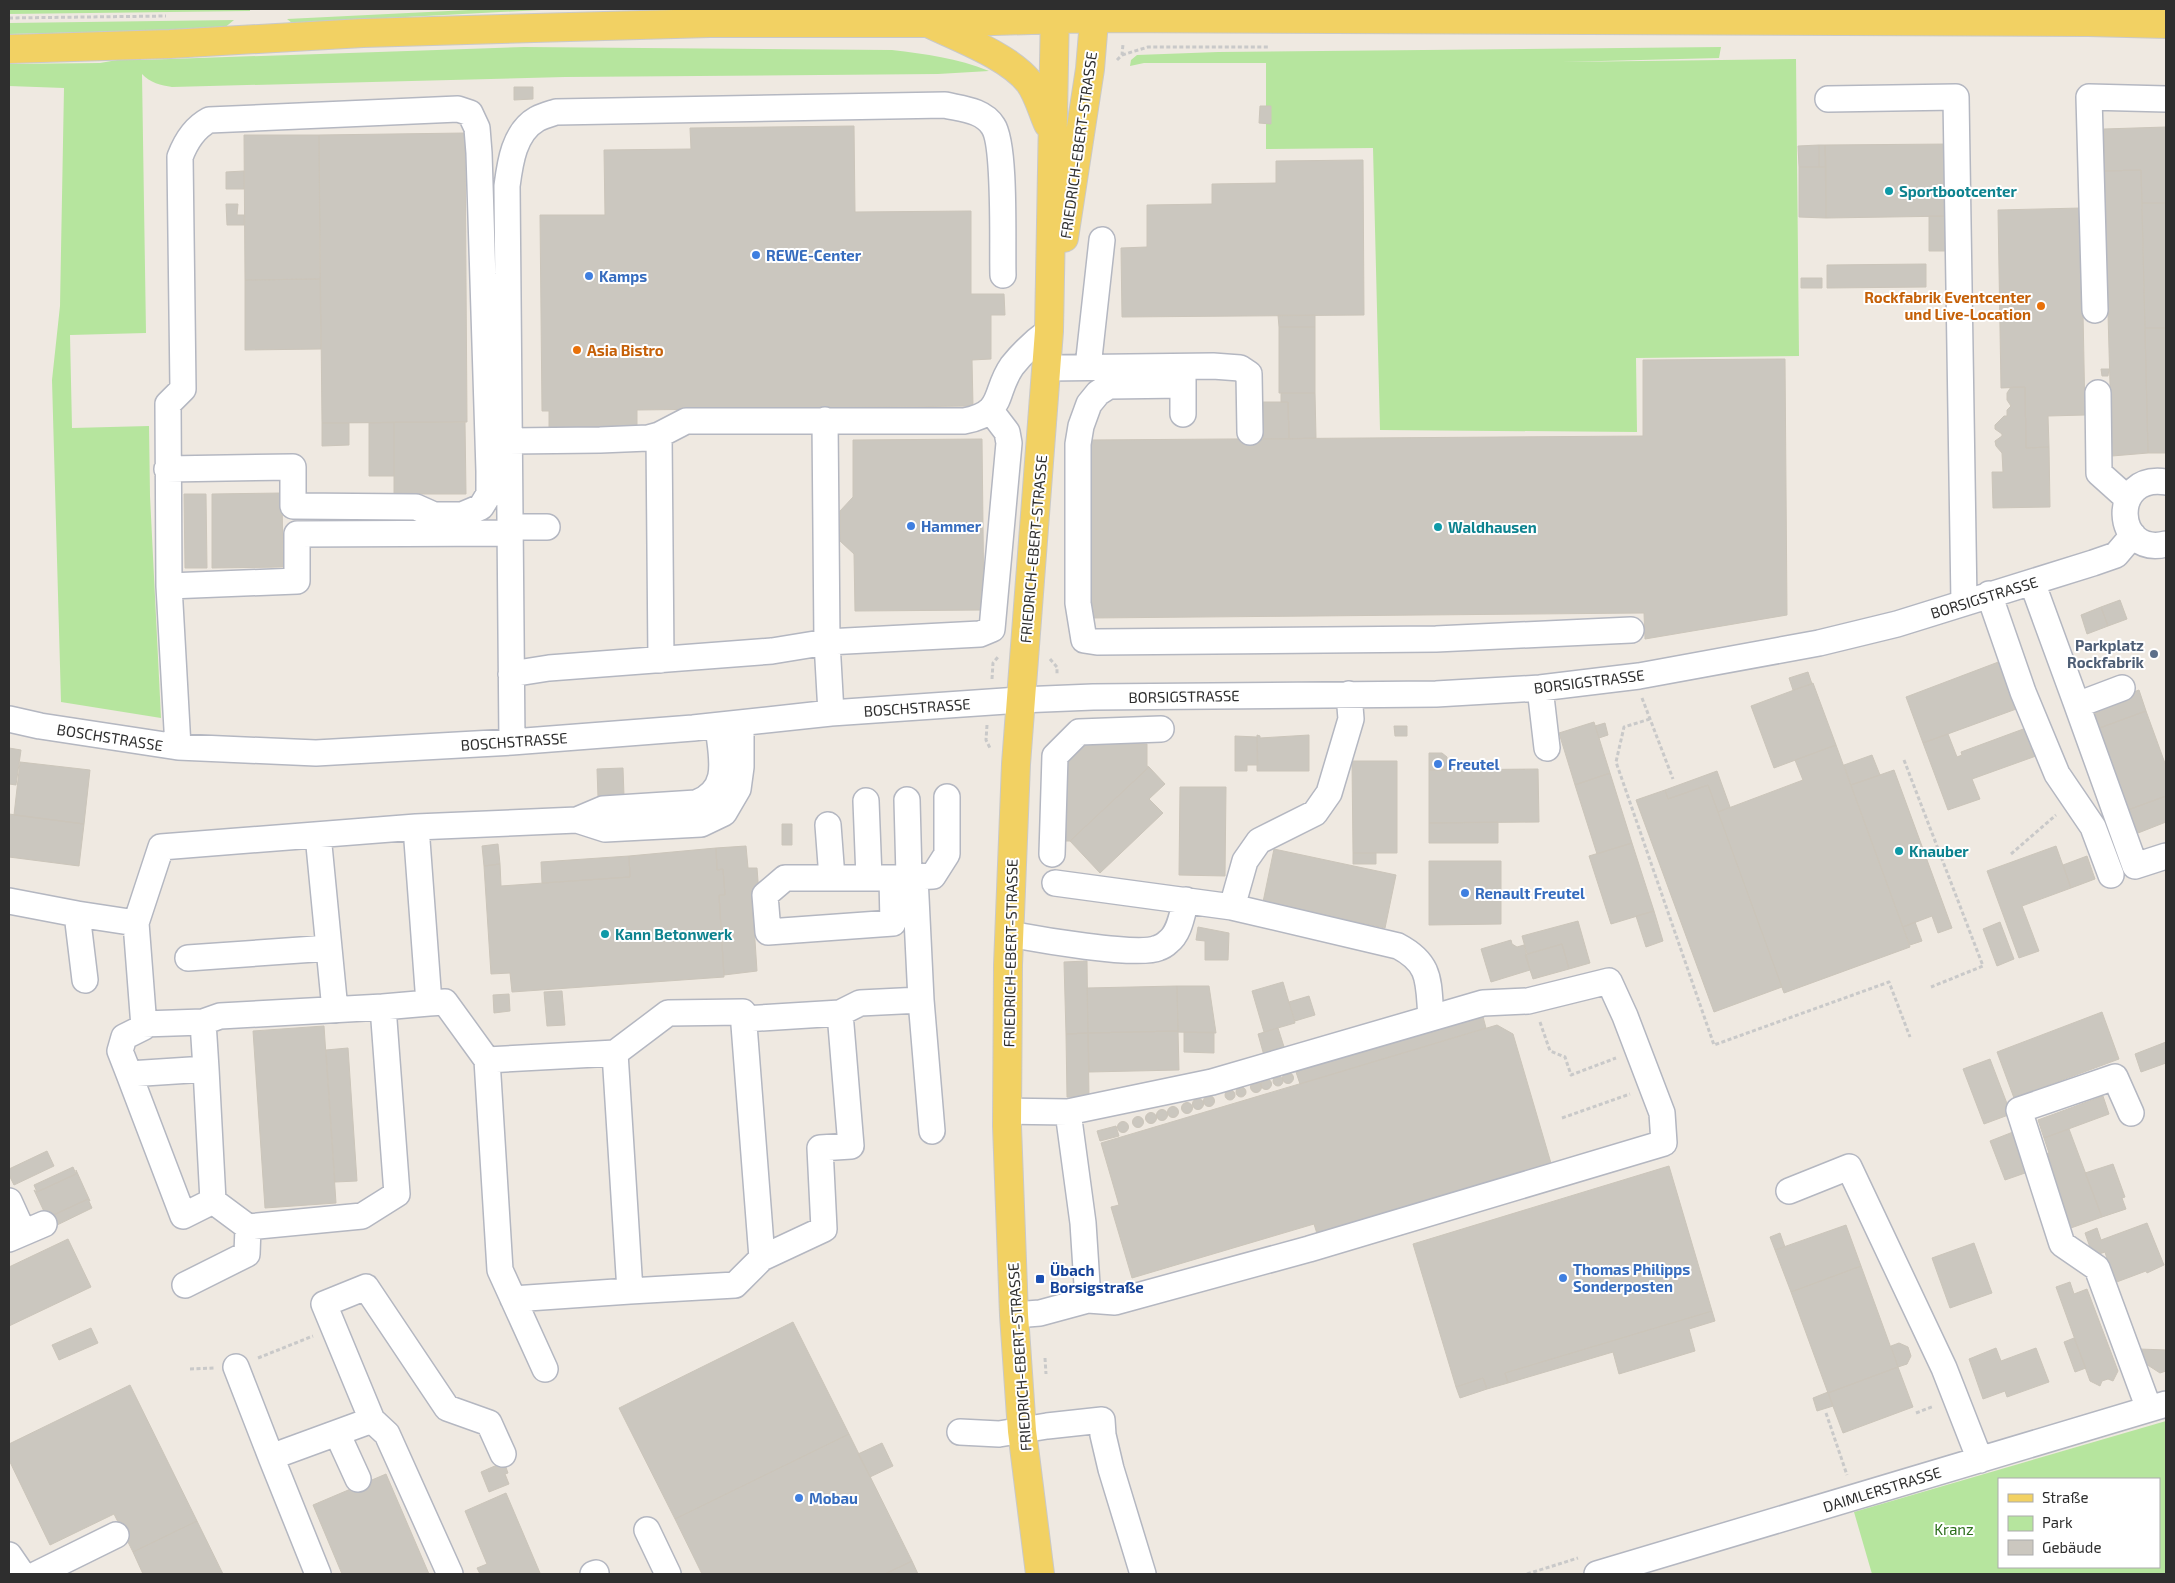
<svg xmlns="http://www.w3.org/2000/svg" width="2175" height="1583" font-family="'Exo 2',sans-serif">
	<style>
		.green { fill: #b6e59e; fill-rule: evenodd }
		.building { fill: #cbc7bf; stroke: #cbc5ba }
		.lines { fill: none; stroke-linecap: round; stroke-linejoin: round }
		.minor-casing { stroke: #b4b7c1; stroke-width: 28 }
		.major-casing { stroke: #c9c9c9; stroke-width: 30 }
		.path { stroke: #c9c9c9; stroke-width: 3; stroke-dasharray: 4 2.5; stroke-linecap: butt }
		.minor { stroke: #fff; stroke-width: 25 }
		.major { stroke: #f2d163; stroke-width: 28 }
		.culture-dot { fill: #0f9aa8; stroke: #fff; stroke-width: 2 }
		.shop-dot { fill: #3f7fe0; stroke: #fff; stroke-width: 2 }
		.food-dot { fill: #e8710a; stroke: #fff; stroke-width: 2 }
		.service-dot { fill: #5c6f8a; stroke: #fff; stroke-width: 2 }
		.transit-dot { fill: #1a4fb4; stroke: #fff; stroke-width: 2 }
		.labels { text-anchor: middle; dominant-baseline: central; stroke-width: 4; stroke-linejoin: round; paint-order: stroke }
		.street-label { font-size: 15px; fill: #2e2e2e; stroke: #fff }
		.culture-label { font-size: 15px; font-weight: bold; fill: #0d838f; stroke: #fff; text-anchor: start }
		.shop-label { font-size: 15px; font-weight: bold; fill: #366cbe; stroke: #fff; text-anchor: start }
		.food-label { font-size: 15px; font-weight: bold; fill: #c56008; stroke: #fff; text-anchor: end }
		.service-label { font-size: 15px; font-weight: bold; fill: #4e5e75; stroke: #fff; text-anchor: end }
		.transit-label { font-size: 15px; font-weight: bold; fill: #164399; stroke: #fff; text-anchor: start }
		.park-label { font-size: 15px; fill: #2c6e1b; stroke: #fff }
	</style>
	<rect width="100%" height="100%" fill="#efe9e1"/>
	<!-- green -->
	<path class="green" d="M9,9H250V11L9,14Z
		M489,9H560L292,23L287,19Z
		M234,20L223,29L9,34V23Z
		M524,47L892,50C926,54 957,58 989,71L938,74L565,77L172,87C161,85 150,83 142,74L146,333L70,335L72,428L149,426L150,496L161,718L61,702L52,380L60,306L64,88L9,86V64L100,63L140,56L141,60Z
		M1721,47L1719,58L1562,62L1796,59L1799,356L1636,358L1637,432L1380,430L1373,148L1266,149V63H1144L1130,66L1131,60L1137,55L1218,52Z
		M2166,1421V1574H1872L1854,1512ZM1999,1479H2159V1567H1999Z"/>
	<!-- building -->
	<path class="building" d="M514,87H533V99L514,100Z
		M1260,106H1271V124L1259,123Z
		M854,126L855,212L971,211V294H1004L1005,315H991V359L972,360L973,406L637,410V433L549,434V411H542L540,215H605L604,150L691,149L690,128Z
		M2166,127V203H2142L2141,170L2104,171V129Z
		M465,133L467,422L322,423L319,135Z
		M244,135H319L320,279L245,280Z
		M1951,144L1952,216L1826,218L1825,145Z
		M1819,145V167H1799L1798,146Z
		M1819,145H1825L1826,167H1819Z
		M1363,160L1364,315L1122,317L1121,248L1147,247V205L1212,204V184L1276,183V161Z
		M1799,167H1826V218L1799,217Z
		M2141,170L2148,453L2112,456L2104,171Z
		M244,171V189H226V172Z
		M2142,203H2166V328H2145Z
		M226,204H238L237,215H244V225H227Z
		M2081,208L2085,415L2048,416L2049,447L2026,448L2025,387L2001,388L1998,210Z
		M1929,216H1952V251H1929Z
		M1926,264V287L1827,288V265Z
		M1801,278H1822V288H1801Z
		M320,279L321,349L245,350V280Z
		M1278,315H1315V327H1279Z
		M1279,327H1315V393H1279Z
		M2145,328H2166V453H2148Z
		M1785,359L1787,615L1645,639L1644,613L1090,618L1089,440L1643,436V360Z
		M2101,369H2109L2108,376H2102Z
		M2011,387H2025L2026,448L2049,447L2050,507L1993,508L1992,472H2003L2002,453L1996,446L1995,441L2002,436V434L1995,429V425L2004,416H2007V410L2011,406L2007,400V393Z
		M1281,393H1315L1316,438L1289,439L1288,402H1281Z
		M1263,402H1288L1289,439H1263Z
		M394,422V476H369V423Z
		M394,422H465L466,494H394Z
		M322,423H349V445L322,446Z
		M982,439L984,610L855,611L854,554L840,541V511L853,497V440Z
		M282,493L283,567L212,568V494Z
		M184,494H206L207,568H185Z
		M2120,600L2127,619L2108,626L2101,607Z
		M2101,607L2108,626L2087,634L2081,615Z
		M2001,661L2019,708L1923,743L1906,697Z
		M1808,672L1812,684L1793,690L1789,678Z
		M1813,683L1836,745L1774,768L1751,706Z
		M2139,690L2146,711L2094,730L2086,709Z
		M2146,711L2166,766V796L2125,811L2094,730Z
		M1594,722L1610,773L1575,785L1559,733Z
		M1605,723L1608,735L1599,738L1595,726Z
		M1394,726H1407V736H1395Z
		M2026,728L2036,756L1972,779L1980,799L1948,810L1923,743L1948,734L1957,757L1962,755L1961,752Z
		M1257,735L1260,736V738L1309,735V771H1257Z
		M1235,736L1257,737L1258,765H1247V771H1235Z
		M1083,742L1147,744V766L1149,767L1070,841H1064L1067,757Z
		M1836,745L1910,947L1784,993L1718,812L1803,780L1795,760Z
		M9,748L21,750L16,785L9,784Z
		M1429,753H1442L1447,757V770H1429Z
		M1872,755L1880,775L1851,785L1844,765Z
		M1352,761H1397V853H1353Z
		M20,762L90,770L84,824L14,815Z
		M1149,767L1165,784L1149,799L1163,813L1100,873L1070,841Z
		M623,768L624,796L598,797L597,769Z
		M1538,769L1539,822L1429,823V770Z
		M1894,770L1952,928L1938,933L1932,916L1903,927L1851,785Z
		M1717,771L1730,807L1718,812L1708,785L1668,799L1665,790Z
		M1610,773L1632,843L1597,854L1575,785Z
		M1708,785L1782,987L1714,1012L1636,800L1665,790L1668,799Z
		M1180,787H1226L1225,876L1179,875Z
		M2166,796V822L2133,835L2125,811Z
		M9,814L84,824L79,866L9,857Z
		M1498,822V843H1429V823Z
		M782,824H792V845H782Z
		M1632,843L1654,911L1611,924L1589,856Z
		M498,844L500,864L484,866L482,846Z
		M746,846L748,868H757L759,894L752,895L757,971L724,975L719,895H725L723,869L717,870L716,848Z
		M2056,846L2071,888L2022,906L2039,951L2019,958L1987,871Z
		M716,848L717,870L723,869L725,895H719L724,977L512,992L510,973L491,974L484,866L500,864L501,886L630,877L629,856Z
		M1274,849L1396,875L1385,928L1263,902Z
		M1353,853H1376V864H1353Z
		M629,856L630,877L542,883L541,862Z
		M2087,856L2095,879L2071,888L2063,865Z
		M1429,861H1501V924L1429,925Z
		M1654,911L1663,941L1646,947L1636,916Z
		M1578,921L1590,963L1569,969L1562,944L1527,954L1522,936Z
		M1915,922L1922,941L1910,945L1903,927Z
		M2000,922L2014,959L1997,966L1983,929Z
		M1198,927L1229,933L1228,960H1205V941L1196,940Z
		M1511,940L1512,944L1517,947L1524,945L1530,970L1491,982L1481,949Z
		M1562,944L1569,969L1533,979L1525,955Z
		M1087,961L1088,1033L1066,1034L1064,962Z
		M1283,982L1295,1023L1264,1032L1252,991Z
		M1177,986L1178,1031L1088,1033L1087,988Z
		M1177,986H1209L1216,1033L1178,1032Z
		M562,991L565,1025L547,1026L544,992Z
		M509,994L510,1011L494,1013L493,995Z
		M1309,996L1315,1015L1295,1021L1289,1002Z
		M2102,1012L2119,1059L2014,1098L1997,1052Z
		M1482,1013L1486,1028L1300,1084L1295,1069Z
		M1497,1025L1513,1034L1553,1170L1319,1240L1314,1224L1132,1278L1111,1207L1119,1205L1101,1143Z
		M324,1026L336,1203L265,1208L253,1031Z
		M1278,1028L1286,1053L1265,1059L1258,1034Z
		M1178,1031L1179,1070L1089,1072L1088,1033Z
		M1184,1032H1214V1053L1184,1052Z
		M1088,1033L1089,1097H1067L1066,1034Z
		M2166,1042V1063L2141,1072L2135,1054Z
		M348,1048L357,1181L335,1182L326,1050Z
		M1990,1059L2011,1114L1984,1124L1963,1069Z
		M1282.5 1078a5.5 5.5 0 1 1 11 0a5.5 5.5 0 1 1-11 0Z
		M1273 1081a5 5 0 1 1 10 0a5 5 0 1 1-10 0Z
		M1260.5 1084a5.5 5.5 0 1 1 11 0a5.5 5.5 0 1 1-11 0Z
		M1250.5 1087a5.5 5.5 0 1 1 11 0a5.5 5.5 0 1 1-11 0Z
		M1236 1092a5 5 0 1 1 10 0a5 5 0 1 1-10 0Z
		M1225 1095a5 5 0 1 1 10 0a5 5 0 1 1-10 0Z
		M1203.5 1101a5.5 5.5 0 1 1 11 0a5.5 5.5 0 1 1-11 0Z
		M2103,1096L2109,1114L2044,1138L2038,1120Z
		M1192.5 1104a5.5 5.5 0 1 1 11 0a5.5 5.5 0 1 1-11 0Z
		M1181.5 1108a5.5 5.5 0 1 1 11 0a5.5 5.5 0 1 1-11 0Z
		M1167.5 1112a5.5 5.5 0 1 1 11 0a5.5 5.5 0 1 1-11 0Z
		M1156.5 1115a5.5 5.5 0 1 1 11 0a5.5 5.5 0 1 1-11 0Z
		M1145.5 1118a5.5 5.5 0 1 1 11 0a5.5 5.5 0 1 1-11 0Z
		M1132.5 1122a5.5 5.5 0 1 1 11 0a5.5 5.5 0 1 1-11 0Z
		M1117.5 1127a5.5 5.5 0 1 1 11 0a5.5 5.5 0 1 1-11 0Z
		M1116,1126L1119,1136L1100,1141L1097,1131Z
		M2069,1129L2102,1217L2068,1229L2041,1156L2049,1153L2044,1138Z
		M2013,1132L2028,1172L2005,1180L1990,1141Z
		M47,1151L54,1166L14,1185L9,1175V1169Z
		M2113,1164L2125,1197L2122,1198L2126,1209L2102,1217L2085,1173Z
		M1669,1166L1712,1311L1505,1373L1508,1383L1487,1389L1483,1378L1456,1387L1413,1244Z
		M73,1167L76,1174L37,1192L34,1185Z
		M76,1170L90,1201L88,1199L49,1217L48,1220L34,1190L37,1192L76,1174Z
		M88,1199L92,1208L53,1227L49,1217Z
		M2147,1223L2164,1265L2147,1273L2146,1271L2114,1283L2105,1252L2093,1256L2085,1233L2097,1228L2101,1240Z
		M1846,1225L1861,1266L1791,1292L1775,1250Z
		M1780,1233L1785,1247L1775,1250L1770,1237Z
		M68,1239L91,1287L9,1326V1267Z
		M1974,1243L1992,1293L1950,1308L1932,1258Z
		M1861,1266L1898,1367L1828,1393L1791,1292Z
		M2070,1282L2074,1294L2087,1289L2118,1371L2113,1381L2108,1379L2102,1381L2100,1386L2090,1381L2056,1287Z
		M1712,1311L1715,1321L1689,1329L1695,1351L1619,1374L1613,1352L1508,1383L1505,1373Z
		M793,1322L849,1434L675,1519L619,1408Z
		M91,1328L98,1343L59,1360L52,1345Z
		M2074,1338L2086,1368L2075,1372L2064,1342Z
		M1899,1343L1908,1347L1911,1356L1907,1364L1898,1367L1891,1346Z
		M1996,1348L2001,1361L2036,1348L2049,1382L2007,1397L2005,1391L1983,1399L1969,1359Z
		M2139,1349L2166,1350V1371L2160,1373L2143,1362Z
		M1898,1367L1913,1407L1843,1433L1828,1393Z
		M1483,1378L1487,1389L1460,1398L1456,1387Z
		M130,1385L197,1521L133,1552L114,1514L50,1545L9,1460V1444Z
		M1828,1392L1833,1406L1817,1411L1813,1398Z
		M849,1434L912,1561L885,1574H702L675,1519Z
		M882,1443L893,1466L870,1477L858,1454Z
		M504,1462L508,1473L505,1474L509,1484L489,1492L481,1472Z
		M386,1474L429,1574H342L313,1505Z
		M506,1493L540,1573L537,1574H480L477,1568L487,1564L465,1511Z
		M197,1521L223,1574H143L133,1552Z
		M912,1561L918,1574H885Z"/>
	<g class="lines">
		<!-- minor casing -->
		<g class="minor-casing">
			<path id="minor" d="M1828,99L1956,97L1964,603
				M2095,310L2089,97L2166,99
				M1088,367L1102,240
				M1047,368L1213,366L1240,368L1249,374L1250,432
				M1183,385L1109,386L1098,393L1089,404L1081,426L1078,444V603L1084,640L1097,642L1436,639L1631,630
				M2098,393L2099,473L2128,499
				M1183,414V369
				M825,420L827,642L831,713
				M509,441L600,440L648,438L659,435
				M167,469L293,467V506L416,507L434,515H462L481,507L489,494V471L479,153L477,128L470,113L458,109L209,120C194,128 186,141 180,157L183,389L168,404L169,586L178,747
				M2166,482C2109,473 2114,557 2166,544
				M510,527H547
				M2032,582L2077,705L2122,688
				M169,586L297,581V534L510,533
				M1989,594L2023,692L2057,774L2093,827L2111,875
				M661,660L659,435L686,421H964C1006,413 993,393 1012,366C1023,352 1035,341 1049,331
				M511,674L549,668L772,651L827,642L980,634L992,629L1009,443L1007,432L991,411
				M1540,688L1547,748
				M2077,705L2135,866L2166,856
				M9,719L40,726L178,747L316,753L512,742L693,728L831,713L1020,700L1093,697L1436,694L1540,688L1639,676L1819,643L1897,624L2093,563L2116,555L2133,535
				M512,742L507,186C510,163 514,132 537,119C543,116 550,114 556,112L945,105C962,109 983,110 993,126C1006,145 1002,247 1003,275
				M907,800L909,877
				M866,801L869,878
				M577,820L605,829L701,824L724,813L738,789L741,767V723
				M828,825L832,878
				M318,835L335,1010
				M1052,854L1055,756L1079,732L1161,729
				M915,877L933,876L947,854V797
				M892,878H785L765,895L768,932L893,923L892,878L915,877L921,1000
				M1055,883L1232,907L1398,946C1432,964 1428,982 1431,1017
				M9,901L77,914L85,980
				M1232,907L1245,861L1259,841L1315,813L1329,793L1351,719L1349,694
				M77,914L136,923L161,847L416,827L577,820L603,809L696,803C732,790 721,756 718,726
				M1009,934C1035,939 1138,957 1158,948C1161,947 1166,944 1168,942C1180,933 1182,914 1186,900
				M188,958L329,948
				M429,1003L445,1002L487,1060L500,1270L545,1369
				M383,1007L429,1003L416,827
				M840,1013L860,1003L921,1000L932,1131
				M744,1019L840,1013L851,1146L820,1148L824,1229L762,1258
				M203,1022L220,1016L383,1007L397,1194L362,1216L248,1227
				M143,1024L203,1022L206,1069
				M615,1053L668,1013L743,1012L762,1258L735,1285L630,1291
				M487,1060L615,1053L630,1291L513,1299
				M129,1074L206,1069L213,1201L183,1216L129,1074L120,1051L124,1037L144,1027L136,923
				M1007,1111L1068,1112L1212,1082L1483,1003L1528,1001L1609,981L1625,1016L1662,1113L1664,1143L1309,1249L1115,1302L1088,1300L1040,1313L1014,1315
				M1068,1112L1083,1223L1088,1300
				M2131,1113L2115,1077L2019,1110L2062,1244L2097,1268L2149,1409
				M1789,1191L1849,1167L1944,1368L1980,1460
				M9,1201L23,1232
				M9,1239L44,1224
				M185,1285L247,1254L248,1227L213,1201
				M236,1367L271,1457L372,1420
				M960,1432L999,1434L1047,1426L1102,1420L1103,1435L1111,1469L1143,1574
				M337,1433L358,1479
				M271,1457L318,1574
				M647,1530L668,1574
				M9,1555L22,1574
				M37,1574L116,1535
				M450,1574L387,1434L372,1420L324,1304L366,1287L447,1408L489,1423L503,1454
				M593,1574L596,1573
				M1597,1574L2166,1404"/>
		</g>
		<!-- major casing -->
		<g class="major-casing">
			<path id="major" d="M930,24C961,39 1008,56 1029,82C1038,94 1042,111 1048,124
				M9,49L170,44L363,33L710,23H929L1095,18L2088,22L2166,24
				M1064,238L1090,69L1095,9
				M1040,1574L1022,1431L1014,1315L1007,1126L1008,965L1016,764L1049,331L1055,9"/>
		</g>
		<!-- path -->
		<path class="path" d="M9,18L166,16
			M1122,55L1148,47H1268
			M1117,60L1122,55L1123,44
			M1050,659L1057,667V675
			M992,679L993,663L998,657
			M1642,698L1673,779
			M1650,719L1624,727L1616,762L1714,1045L1889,982L1910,1037
			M987,725L986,740L990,748
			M1904,760L1983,966L1931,987
			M2011,854L2056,815
			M1540,1022L1550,1051L1565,1057L1571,1075L1616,1058
			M1562,1118L1630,1094
			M258,1358L313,1336
			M1045,1358L1046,1374
			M190,1369L214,1368
			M1826,1413L1847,1475
			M1916,1413L1934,1406
			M1527,1574L1578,1558"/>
		<!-- minor -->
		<use href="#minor" class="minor"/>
		<!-- major -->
		<use href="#major" class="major"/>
	</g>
	<!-- markers -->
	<g class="culture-dot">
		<circle cx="1889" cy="191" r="5"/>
		<circle cx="1438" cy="527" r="5"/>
		<circle cx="1899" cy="851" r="5"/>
		<circle cx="605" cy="934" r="5"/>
	</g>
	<g class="shop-dot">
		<circle cx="756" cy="255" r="5"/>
		<circle cx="589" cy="276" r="5"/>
		<circle cx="911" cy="526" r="5"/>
		<circle cx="1438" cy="764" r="5"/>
		<circle cx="1465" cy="893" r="5"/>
		<circle cx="1563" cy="1278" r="5"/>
		<circle cx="799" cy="1498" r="5"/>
	</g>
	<g class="food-dot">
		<circle cx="2041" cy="306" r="5"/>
		<circle cx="577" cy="350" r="5"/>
	</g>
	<circle class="service-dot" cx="2154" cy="654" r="5"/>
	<rect class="transit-dot" x="1035" y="1274" width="10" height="10" rx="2.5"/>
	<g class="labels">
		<!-- street labels -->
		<g class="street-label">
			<text transform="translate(1078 145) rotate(-82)">FRIEDRICH-EBERT-STRASSE</text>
			<text transform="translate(1033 549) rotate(-85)">FRIEDRICH-EBERT-STRASSE</text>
			<text transform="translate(1984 597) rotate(-17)">BORSIGSTRASSE</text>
			<text transform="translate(1589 681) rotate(-7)">BORSIGSTRASSE</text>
			<text transform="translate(1184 696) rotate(-1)">BORSIGSTRASSE</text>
			<text transform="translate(917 707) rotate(-4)">BOSCHSTRASSE</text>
			<text transform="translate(110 737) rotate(9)">BOSCHSTRASSE</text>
			<text transform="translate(514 741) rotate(-4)">BOSCHSTRASSE</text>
			<text transform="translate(1010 953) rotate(-89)">FRIEDRICH-EBERT-STRASSE</text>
			<text transform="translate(1019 1357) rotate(-94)">FRIEDRICH-EBERT-STRASSE</text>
			<text transform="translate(1882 1489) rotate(-17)">DAIMLERSTRASSE</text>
		</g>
		<!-- culture labels -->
		<g class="culture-label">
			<text x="1899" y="191">Sportbootcenter</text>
			<text x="1448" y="527">Waldhausen</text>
			<text x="1909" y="851">Knauber</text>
			<text x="615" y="934">Kann Betonwerk</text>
		</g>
		<!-- shop labels -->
		<g class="shop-label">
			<text x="766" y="255">REWE-Center</text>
			<text x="599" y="276">Kamps</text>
			<text x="921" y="526">Hammer</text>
			<text x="1448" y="764">Freutel</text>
			<text x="1475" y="893">Renault Freutel</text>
			<text x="1573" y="1269">Thomas Philipps<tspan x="1573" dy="17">Sonderposten</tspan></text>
			<text x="809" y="1498">Mobau</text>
		</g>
		<!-- food labels -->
		<g class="food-label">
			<text x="2031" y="297">Rockfabrik Eventcenter<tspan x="2031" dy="17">und Live-Location</tspan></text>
			<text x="587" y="350" text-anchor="start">Asia Bistro</text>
		</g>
		<!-- service labels -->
		<g class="service-label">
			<text x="2144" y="645">Parkplatz<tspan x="2144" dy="17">Rockfabrik</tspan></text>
		</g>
		<!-- transit labels -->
		<g class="transit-label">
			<text x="1050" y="1270">Übach<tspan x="1050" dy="17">Borsigstraße</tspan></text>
		</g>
		<!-- park labels -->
		<g class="park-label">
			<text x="1954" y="1529">Kranz</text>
		</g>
	</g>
	<!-- border -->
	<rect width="2175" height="1583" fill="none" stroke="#2e2e2e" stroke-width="20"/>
	<!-- legend -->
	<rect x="1998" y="1478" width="162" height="90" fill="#ffffff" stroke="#ababab"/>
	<rect x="2008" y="1494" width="25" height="8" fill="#f2d163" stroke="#ababab"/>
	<text x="2042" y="1503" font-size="15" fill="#2e2e2e">Straße</text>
	<rect x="2008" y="1516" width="25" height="15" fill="#b6e59e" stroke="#ababab"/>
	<text x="2042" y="1528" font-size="15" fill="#2e2e2e">Park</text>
	<rect x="2008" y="1540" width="25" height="15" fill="#cbc7bf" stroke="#ababab"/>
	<text x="2042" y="1553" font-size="15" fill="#2e2e2e">Gebäude</text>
</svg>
